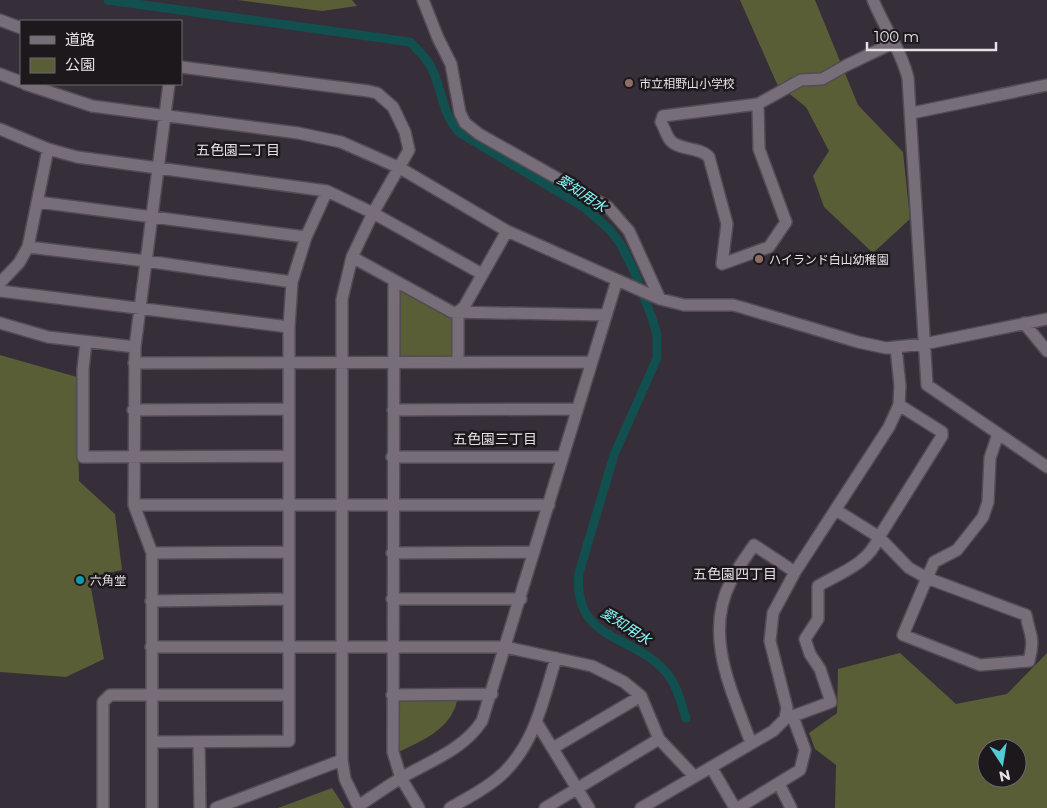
<svg xmlns="http://www.w3.org/2000/svg" width="1047" height="808" font-family="Montserrat,'Noto Sans JP',sans-serif">
	<style>
		.green { fill: #595e36; fill-rule: evenodd }
		.lines { fill: none; stroke-linecap: round; stroke-linejoin: round }
		.canal { stroke: #124f4f; stroke-width: 9 }
		.minor-casing { stroke: #524c53; stroke-width: 14 }
		.minor { stroke: #776e79; stroke-width: 11 }
		.education-dot { fill: #8d6e63; stroke: #1c181c; stroke-width: 2 }
		.culture-dot { fill: #0f9aa8; stroke: #1c181c; stroke-width: 2 }
		.labels { text-anchor: middle; dominant-baseline: central; stroke-width: 5; stroke-linejoin: round; paint-order: stroke }
		.poi-label { font-size: 12px; fill: #e5e1e7; stroke: #1c181c; text-anchor: start }
		.neighbourhood-label { font-size: 14px; fill: #e5e1e7; stroke: #1c181c }
		.water-label { font-size: 14px; font-style: italic; fill: #88fafa; stroke: #1c181c }
	</style>
	<rect width="100%" height="100%" fill="#362e38"/>
	<!-- green -->
	<path class="green" d="M237,0H352L357,6L322,11Z
		M740,0H815L858,105L903,152L910,219L873,253L824,207L813,176L829,151L806,107L777,84Z
		M396,285L452,317L455,359H396Z
		M0,355L77,377L79,481L115,514L122,570L89,577L104,659L66,677L0,672Z
		M900,653L956,704L1007,694L1047,653V808H835L836,765L815,749L809,733L837,713L838,669ZM987,748H1017V778H987Z
		M396,701H457C450,731 420,741 395,754Z
		M332,788L345,808H278Z"/>
	<g class="lines">
		<!-- canal -->
		<path class="canal" d="M108,0L410,42C418,50 428,59 432,69C443,92 442,115 460,133L585,208L610,230L620,243L634,271L652,318L657,335V358L614,455L579,573C572,641 633,634 666,672C677,685 681,703 686,718"/>
		<!-- minor casing -->
		<g class="minor-casing">
			<path id="minor" d="M423,0L438,38L451,64L460,113L465,123L479,134L608,207L629,231L660,299
				M873,0C884,27 901,50 908,78L927,385L1047,467
				M0,20L21,28
				M181,67L368,91L377,93L393,107L405,132L409,150L373,213L352,257L342,299V760L345,779L359,808
				M0,74L21,82
				M25,84L92,106L298,133L341,142L400,168L507,231L660,299L684,305H733L744,308L858,342L886,348L924,344L1047,319
				M758,104L759,149L786,222L769,247L722,264L727,224L709,157C699,146 679,151 670,140C666,135 664,127 661,122L663,116L758,104L801,80L822,79L847,65L893,43
				M912,113L1047,85
				M0,129L48,149L77,157L327,191L373,213L482,274
				M38,202L306,237
				M28,247L146,261L292,282
				M352,257L452,312L606,315
				M394,281L393,752L401,778L419,808
				M0,283L19,263L28,247L48,149
				M0,291L289,327
				M0,323L48,337L135,347
				M1024,323L1047,351
				M86,342L83,369V457L289,456
				M458,362V312L464,307L507,231
				M134,363L592,362
				M133,410L288,409
				M393,410L577,409
				M392,457H563
				M134,505H549
				M836,510L879,537L909,568L927,578L934,562L957,550L983,517L988,502L990,458L998,434
				M152,553L288,552
				M392,553L534,552
				M927,578L1026,615C1030,637 1035,636 1029,661L980,665L903,635Z
				M392,599H521
				M151,601L289,599
				M151,647H505L592,666L624,682L641,696L659,739L694,776
				M392,695L492,694
				M785,719L787,708L770,641L773,613L795,572L889,427L899,405L900,386L896,347
				M537,723L589,808
				M152,742L289,741V327L292,282L306,237L327,191
				M199,742L200,808
				M751,743C732,691 703,635 731,581C737,568 746,557 754,545L795,572
				M553,748L641,696
				M711,767L735,808
				M779,784L791,808
				M358,806C372,797 386,787 401,778C430,761 463,750 482,721L617,280
				M103,808V702L110,695H289
				M152,808V553L134,505L135,347L169,84
				M216,808L342,760
				M450,808C467,798 484,790 499,777C534,747 543,701 556,658
				M545,808L659,739
				M641,808L773,731L785,719L831,702L820,669L810,654L805,639L818,619V586C842,572 868,564 879,537L942,436V432L899,405
				M738,808L800,770L805,750L793,717"/>
		</g>
		<!-- minor -->
		<use href="#minor" class="minor"/>
	</g>
	<!-- markers -->
	<g class="education-dot">
		<circle cx="629" cy="83" r="5"/>
		<circle cx="759" cy="259" r="5"/>
	</g>
	<circle class="culture-dot" cx="80" cy="580" r="5"/>
	<g class="labels">
		<!-- poi labels -->
		<g class="poi-label">
			<text x="639" y="83">市立相野山小学校</text>
			<text x="769" y="259">ハイランド白山幼稚園</text>
			<text x="90" y="580">六角堂</text>
		</g>
		<!-- neighbourhood labels -->
		<g class="neighbourhood-label">
			<text x="238" y="150">五色園二丁目</text>
			<text x="495" y="439">五色園三丁目</text>
			<text x="735" y="574">五色園四丁目</text>
		</g>
		<!-- water labels -->
		<g class="water-label">
			<text transform="translate(582 193) rotate(34)">愛知用水</text>
			<text transform="translate(626 626) rotate(33)">愛知用水</text>
		</g>
	</g>
	<!-- legend -->
	<rect x="20" y="20" width="162" height="65" fill="#1c181c" stroke="#6c686d"/>
	<rect x="30" y="36" width="25" height="8" fill="#776e79" stroke="#6c686d"/>
	<text x="65" y="45" font-size="15" fill="#e5e1e7">道路</text>
	<rect x="30" y="58" width="25" height="15" fill="#595e36" stroke="#6c686d"/>
	<text x="65" y="70" font-size="15" fill="#e5e1e7">公園</text>
	<!-- north arrow -->
	<g transform="translate(1002 763) rotate(168)"><circle r="24" fill="#1c181c" stroke="#6c686d"/>
	<path d="M0-4L9 19L0 12L-9 19Z" fill="#51ccd5"/>
	<text y="-8" font-size="14" font-weight="bold" text-anchor="middle" fill="#e5e1e7">N</text>
	</g>
	<!-- scale -->
	<path d="M867 42v8h129v-8" fill="none" stroke="#e5e1e7" stroke-width="2.5"/>
	<text x="874" y="42" font-size="15" fill="#e5e1e7" stroke="#1c181c" stroke-width="4" paint-order="stroke">100 m</text>
</svg>
